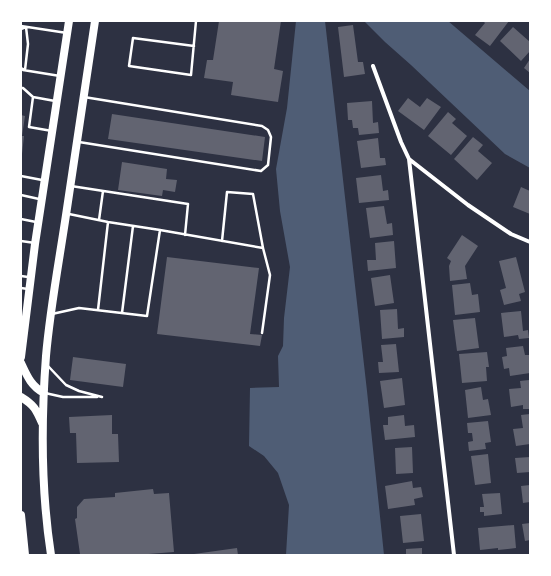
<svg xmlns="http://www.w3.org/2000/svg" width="551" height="576" font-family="Manrope,sans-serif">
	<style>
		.water { fill: #4f5d75 }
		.building { fill: #626471 }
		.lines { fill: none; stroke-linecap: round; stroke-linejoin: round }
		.service { stroke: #fff; stroke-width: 2.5 }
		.minor { stroke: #fff; stroke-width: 4 }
		.primary { stroke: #fff; stroke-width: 8 }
	</style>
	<rect width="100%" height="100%" fill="#2d3142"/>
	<!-- water -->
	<path class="water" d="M296,21H325L367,391L384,555H286L289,505L278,473L264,456L249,446L250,388L279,387L278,356L283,346L284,318L290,267L280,211L276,169L287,108Z
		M364,21H448L530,91V168L505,154L411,65L385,42Z"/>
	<!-- building -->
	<path class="building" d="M219,21H281L274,69L283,71L278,102L231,95L233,82L204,78L207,60H213Z
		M483,21H509L490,46L475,35L485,23Z
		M353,25L358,62H363L365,74L344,77L338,27Z
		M513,27L530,42V51L521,61L500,41Z
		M530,59V73L524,68Z
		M408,98L420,107L427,98L441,107L424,130L398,111Z
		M372,101L373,123L378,122L379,133L359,135L358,128H353L352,120H348L347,103Z
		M448,112L456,119L452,123L467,136L451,155L428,136Z
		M112,114L265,137L262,161L108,139Z
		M21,115L25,116L22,136H24L22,154H21Z
		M473,137L483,145L478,151L492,163L477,180L454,159Z
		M378,138L380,158H385L386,165L361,168L357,141Z
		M122,162L167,169L166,179L177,180L175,192L163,190L162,196L118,190Z
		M381,175L383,191L388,190L389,200L359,203L356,178Z
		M521,187L530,191V214L513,207Z
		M384,206L387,224L392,223L393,235L370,238L366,208Z
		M462,235L478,246L465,266L467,279L450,281L449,266L451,261L447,258Z
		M394,241L396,268L368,271L367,260H376L375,243Z
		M167,257L259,268L250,334L262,335L260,346L157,334Z
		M516,257L525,292L519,294L521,301L504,305L500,290L506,288L499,261Z
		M390,275L394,303L375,306L371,278Z
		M470,283L472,295L478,294L480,312L455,315L452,285Z
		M397,309L398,329L404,328V337L382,339L380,310Z
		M521,311L523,331L528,330L529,338L519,339L518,335L504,337L501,313Z
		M475,318L479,348L457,351L453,320Z
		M396,344L399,372L379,373L378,362H383L381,345Z
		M523,346L525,355H530V373L510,376L509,368L504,369L502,357L507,356L506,348Z
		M487,352L489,367H486L487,381L462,383L459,354Z
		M73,357L126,364L123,387L70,380Z
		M402,378L405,405L384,408L380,381Z
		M529,380L530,390V409H523V405L511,407L509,389L521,388L520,381Z
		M481,387L483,400L488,399L491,415L468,418L465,390Z
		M530,414V444L516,446L513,429L523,428L521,415Z
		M112,415V434H118L119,462L77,463L76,433H70L69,417Z
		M404,415L405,426L414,425L415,437L385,440L383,425H388V417Z
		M488,421L491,442L485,443L486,449L469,451L468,442L473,441L472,433H468L467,423Z
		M412,447L413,473L396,474L395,448Z
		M488,454L491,483L475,485L471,456Z
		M530,457V472L517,473L515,458Z
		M412,481L413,488L421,487L423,497L414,499L415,505L388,509L385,486Z
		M530,485V502L523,503L521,486Z
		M153,489L154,494L169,493L174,552L136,555H81L80,554L75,519L77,518V507L84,499L115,497V493Z
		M500,493L502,514L484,516V512H480V507H484L482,494Z
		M421,514L424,541L403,543L400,516Z
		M530,523V540L525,541L522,524Z
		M514,525L516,548L498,550V548L480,550L478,528Z
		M237,548L238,555H194V554Z
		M422,548V555H406V549Z"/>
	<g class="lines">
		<!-- service -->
		<path class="service" d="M21,26L67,33
			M21,29L26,27L28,44L25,70L21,68
			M194,46L133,38L129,66L191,75L196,21
			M23,70L60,76
			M21,88H23L33,97
			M52,131L29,127L33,97L55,101
			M79,142L261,171L268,165L271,137L268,130L262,126L84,97
			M21,176L42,180
			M71,186L188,204L185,235
			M21,195L39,199
			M69,214L108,222L160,230L263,248L253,194L227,192L222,241
			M21,219L36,222
			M99,220L103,191
			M21,241L35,243
			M21,276L28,277
			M21,288L28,289
			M98,310L108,222
			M122,313L133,226
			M52,314L79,308L147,316L160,230
			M262,333L270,275L263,248
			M48,366L66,385L79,391L102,397
			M45,393L63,397H97"/>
		<!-- minor -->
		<path class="minor" d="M373,66L401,142L409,159L454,555
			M409,159L468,205L511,234L530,242"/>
		<!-- primary -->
		<path class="primary" d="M21,357L35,244L69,21
			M21,363C27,376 31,386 44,393
			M21,397C34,405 36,409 42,423
			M21,515L25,555
			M51,555C41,490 41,422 46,356C50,309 59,262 66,215C76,151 85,86 95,21"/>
	</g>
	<!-- border -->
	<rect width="551" height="576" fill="none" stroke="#ffffff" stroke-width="44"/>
</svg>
